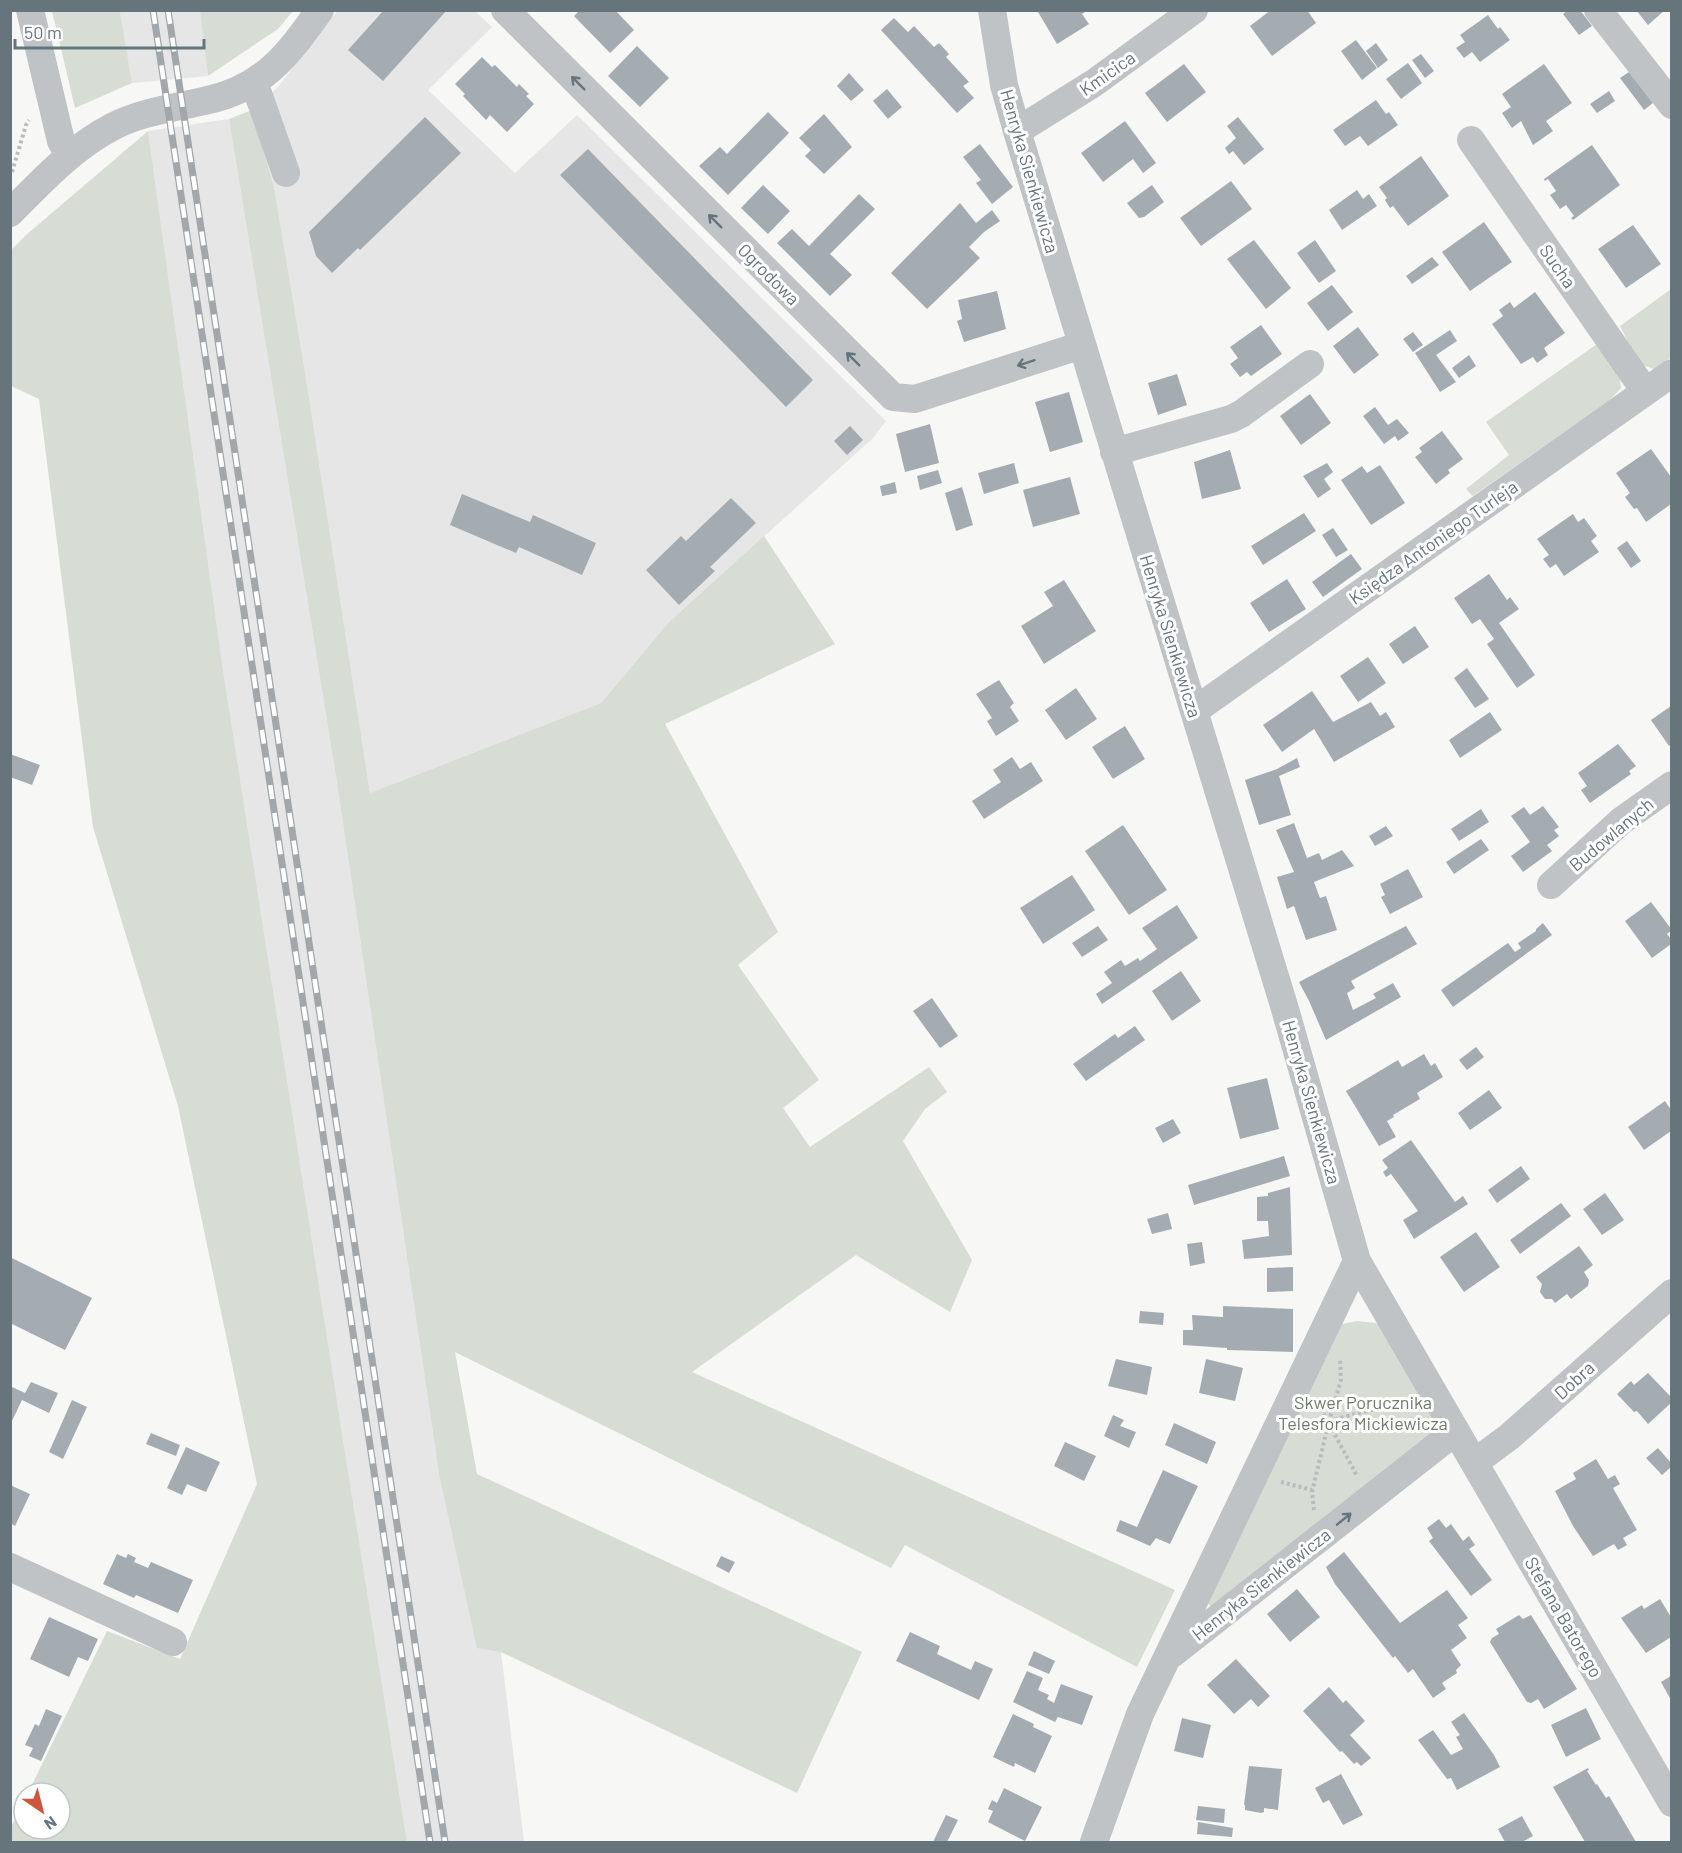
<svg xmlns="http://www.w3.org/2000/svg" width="1682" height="1853" font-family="Barlow,sans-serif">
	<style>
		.built { fill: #e5e6e5 }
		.green { fill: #d7dcd4 }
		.building { fill: #a5acb1 }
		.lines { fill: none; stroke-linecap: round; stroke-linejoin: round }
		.path { stroke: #b9bcbe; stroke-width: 4; stroke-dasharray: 3 3; stroke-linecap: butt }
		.minor { stroke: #bfc3c6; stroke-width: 28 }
		.rail-casing { stroke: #a1a7ab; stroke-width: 7 }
		.rail { stroke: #fff; stroke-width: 4.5; stroke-dasharray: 14; stroke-linecap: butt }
		.oneway { stroke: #66747c }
		.labels { text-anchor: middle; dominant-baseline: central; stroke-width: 6; stroke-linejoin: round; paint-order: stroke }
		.street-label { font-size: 18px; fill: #66747c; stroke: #fff }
		.park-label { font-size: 18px; fill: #6d7a68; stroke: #fff }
	</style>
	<rect width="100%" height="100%" fill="#f7f7f5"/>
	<!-- built -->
	<path class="built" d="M120,11H200L208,76L132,83Z
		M337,11H475L492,27L428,90L515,173L577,115L886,421L872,439L669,622L601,703L370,793L305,372L274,187L252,110L277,88Z
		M229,119L336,776L439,1474L501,1652L524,1842H407L347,1465L222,663L148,131Z"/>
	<!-- green -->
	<path class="green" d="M52,11H120L132,83L75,108Z
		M200,11V10L293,11L278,29L208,76Z
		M252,110L274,187L305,372L370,793L601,703L669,622L764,536L835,644L665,724L778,932L738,965L819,1080L783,1108L810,1147L929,1067L947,1092L925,1109L903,1141L972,1260L950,1312L856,1255L692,1372L1175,1590L1137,1667L905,1545L891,1568L455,1352L477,1474L862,1652L797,1793L501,1652L477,1648L439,1474L336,776L229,119Z
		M148,131L222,663L347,1465L407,1842H11L10,1829L24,1802V1829H60V1793H28L107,1631L180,1659L257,1484L178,1106L93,827L39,399L11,386V250L26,235Z
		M1671,289V357L1654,369L1639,364L1620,326Z
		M1597,344L1619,372L1621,388L1610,400L1473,496L1466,489L1509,455L1486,422Z
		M1357,1321L1376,1323L1384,1329L1435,1422L1431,1434L1211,1607L1208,1603L1342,1324Z"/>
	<!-- building -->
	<path class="building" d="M384,10H447L383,81L348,50Z
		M580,10H615L634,30L610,53L574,16Z
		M1041,10H1088L1082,14L1089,24L1057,44L1038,12Z
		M1271,10H1307L1316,23L1272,56L1250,26Z
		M1568,10H1580L1592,26L1579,35L1563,14Z
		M1636,10H1665L1648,25Z
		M1488,15L1498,29L1500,27L1510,40L1480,62L1472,52L1464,58L1456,48L1465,42L1460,35Z
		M894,18L908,32L914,26L934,47L939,43L949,54L946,57L969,82L963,86L974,98L957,113L881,30Z
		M1356,40L1377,68L1362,80L1341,51Z
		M1376,43L1388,60L1378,68L1366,51Z
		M637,46L669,78L640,107L608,76Z
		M1421,54L1434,71L1425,78L1412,60Z
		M482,57L492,67L495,65L517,87L519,84L529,94L526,96L534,104L507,132L490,115L486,120L463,96L465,94L455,84Z
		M1408,63L1422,83L1401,99L1386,79Z
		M1184,64L1206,92L1167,122L1145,93Z
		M1544,64L1572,103L1546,121L1553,131L1533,145L1521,121L1512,128L1502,113L1511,107L1502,94Z
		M1629,72L1653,103L1644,110L1620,78Z
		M849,73L864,90L851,101L837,86Z
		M887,89L902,107L888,119L873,101Z
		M1609,91L1615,101L1597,113L1590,104Z
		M1376,100L1386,114L1389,112L1398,125L1368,146L1360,136L1345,146L1333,130Z
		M768,112L789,133L728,195L699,166L720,147L727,154Z
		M824,114L852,147L824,174L805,156L811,150L799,138Z
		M425,117L461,153L360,250L358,248L332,273L316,256L309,232Z
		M1238,117L1264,149L1244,165L1233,151L1229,154L1225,148L1236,138L1227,126Z
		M1125,121L1156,163L1143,173L1133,159L1103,182L1081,153Z
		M980,144L1013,187L992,204L976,183L981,180L963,157Z
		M1592,145L1620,185L1573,220L1571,218L1574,216L1566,205L1560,209L1550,195L1556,191L1548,179L1545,181L1544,179Z
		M588,149L813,380L786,407L560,175Z
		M1421,156L1449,196L1408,226L1393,206L1390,208L1385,200L1387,198L1379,187Z
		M1231,181L1252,209L1201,246L1180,218Z
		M763,185L790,211L768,234L741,208Z
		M1152,185L1164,202L1144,217L1139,218L1127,203Z
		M1357,190L1363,199L1369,194L1377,206L1342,230L1329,210Z
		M859,194L875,209L830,254L852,275L830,296L777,243L792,229L809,246Z
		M960,203L976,223L992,210L1000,221L984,232L969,247L980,258L927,309L891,273Z
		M1484,222L1512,262L1470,291L1442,252Z
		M1633,225L1661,264L1626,288L1598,249Z
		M1254,240L1291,288L1266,309L1227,259Z
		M1315,240L1336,271L1319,283L1297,253Z
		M1432,257L1439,265L1412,284L1406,276Z
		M1332,285L1353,312L1328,331L1307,303Z
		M997,291L1006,329L964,342L957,321L962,319L958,300Z
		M1535,292L1565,333L1544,348L1548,355L1537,363L1533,357L1521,364L1492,324L1503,316L1499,310L1510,302L1514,308Z
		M1261,325L1282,354L1251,376L1247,372L1240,377L1230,364L1238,358L1230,347Z
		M1358,327L1379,355L1354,374L1333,346Z
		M1450,330L1457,341L1436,355L1456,382L1440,392L1415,353Z
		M1413,332L1423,345L1413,352L1403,339Z
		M1469,355L1476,366L1459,378L1452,368Z
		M1177,374L1187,405L1158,415L1148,383Z
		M1069,392L1083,442L1050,452L1035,402Z
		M1310,394L1331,423L1301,445L1280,416Z
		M1375,407L1388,425L1397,419L1409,433L1398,441L1395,436L1384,444L1363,416Z
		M930,424L939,463L905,472L896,434Z
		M850,426L863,440L847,455L834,441Z
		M1442,431L1463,459L1448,470L1450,473L1436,484L1415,457L1422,452L1419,448Z
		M1651,449L1671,477V504L1646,522L1637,508L1634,509L1625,497L1630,493L1616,473Z
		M1230,450L1241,489L1202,499L1194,462Z
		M1014,463L1019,483L984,494L978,473Z
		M1327,463L1333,472L1324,479L1331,489L1318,498L1303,476Z
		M1380,465L1405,503L1371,525L1341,480L1362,466L1367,473Z
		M938,470L942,483L920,490L917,476Z
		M1070,477L1080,514L1033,527L1023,490Z
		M895,482L897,493L882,496L880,486Z
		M962,487L973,525L956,531L945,493Z
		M462,494L530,522L533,515L596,543L582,575L519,547L516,553L450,525Z
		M731,498L756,523L710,567L715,571L679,605L646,570L681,536L686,541Z
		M1304,513L1316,531L1263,565L1251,546Z
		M1573,514L1578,522L1584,518L1597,536L1591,541L1599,552L1564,576L1556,564L1550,568L1543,559L1549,555L1537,539Z
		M1333,528L1348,550L1336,557L1322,535Z
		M1627,541L1641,561L1631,568L1617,548Z
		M1351,554L1362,569L1323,597L1312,582Z
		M1489,574L1507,600L1510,597L1519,609L1499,623L1535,675L1517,688L1487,644L1494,639L1480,619L1472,624L1454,598Z
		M1287,579L1306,609L1269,632L1250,603Z
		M1064,580L1096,631L1044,664L1021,626L1053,606L1044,592Z
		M1415,626L1429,647L1403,664L1389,644Z
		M1368,657L1386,683L1358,702L1340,676Z
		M1467,668L1489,699L1475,708L1454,678Z
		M999,680L1014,703L1010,707L1019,721L996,736L987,721L992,718L976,694Z
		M1076,688L1097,719L1066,740L1045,710Z
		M1312,691L1333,722L1371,702L1380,716L1386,712L1395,727L1334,762L1314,729L1282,752L1263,725Z
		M1671,706V744L1669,746L1651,720Z
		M1490,712L1502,730L1460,758L1449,740Z
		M1125,726L1145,759L1113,779L1092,747Z
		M1618,744L1636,766L1629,771L1631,774L1590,803L1581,790L1587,786L1578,773Z
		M10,754L40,765L32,785L10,777Z
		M1012,757L1020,769L1031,762L1043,781L984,819L972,801L1001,782L993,770Z
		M1297,758L1300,767L1279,776L1291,815L1259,825L1245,780L1277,769Z
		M1543,806L1559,827L1554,830L1559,836L1547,845L1552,851L1523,872L1511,856L1530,842L1511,816L1524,807L1530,815Z
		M1481,809L1489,822L1459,841L1451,829Z
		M1294,823L1307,858L1319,853L1322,860L1342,850L1354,866L1314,882L1320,898L1326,896L1337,930L1306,940L1294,906L1287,909L1277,877L1294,872L1276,830Z
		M1123,825L1167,890L1129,915L1085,851Z
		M1386,826L1393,836L1375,846L1369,836Z
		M1481,839L1489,850L1454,874L1446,862Z
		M1408,869L1423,897L1390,914L1381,897L1385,895L1380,884Z
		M1072,875L1095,910L1043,944L1020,908Z
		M1651,902L1672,930L1667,934L1671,939V944L1652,958L1625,921Z
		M1177,905L1198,938L1102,1004L1096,994L1112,983L1104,972L1121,960L1125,966L1138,958L1140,961L1157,949L1142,928Z
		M1543,923L1552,935L1453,1007L1441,990L1508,943L1515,952L1521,948L1518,943L1536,931V929Z
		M1098,926L1108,940L1082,957L1072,943Z
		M1406,926L1417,944L1351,981L1355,988L1347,993L1353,1010L1376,998L1373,994L1393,983L1401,997L1326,1040L1309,1001L1299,982Z
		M1181,971L1201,1001L1172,1021L1152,991Z
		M932,998L958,1036L940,1048L913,1011Z
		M1135,1026L1145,1040L1086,1081L1073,1064L1115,1034L1118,1038Z
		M1476,1047L1484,1057L1467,1070L1459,1060Z
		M1424,1054L1431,1066L1435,1063L1443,1077L1417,1093L1420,1099L1393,1115L1394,1117L1387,1121L1396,1137L1379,1146L1346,1091L1398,1060L1402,1067Z
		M1267,1078L1279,1129L1240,1139L1227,1088Z
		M1489,1090L1502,1108L1470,1130L1458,1113Z
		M1665,1101L1671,1110V1131L1644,1150L1628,1127Z
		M1173,1119L1181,1133L1163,1143L1155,1128Z
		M1411,1140L1455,1202L1463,1196L1468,1204L1414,1239L1403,1220L1418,1211L1391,1174L1386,1177L1383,1172L1388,1168L1382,1160Z
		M1284,1156L1290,1176L1194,1205L1188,1185Z
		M1521,1166L1530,1179L1497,1203L1488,1190Z
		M1290,1187L1292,1255L1244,1259L1242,1240L1269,1236L1268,1221H1257V1197L1268,1196V1193Z
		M1605,1193L1624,1220L1602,1235L1583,1209Z
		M1561,1203L1571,1216L1520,1254L1510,1240Z
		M1168,1213L1172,1229L1152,1234L1147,1219Z
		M1476,1232L1500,1267L1464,1292L1440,1257Z
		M1202,1242L1205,1263L1190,1266L1187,1244Z
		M1579,1246L1593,1265L1584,1272L1589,1280L1588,1286L1571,1299L1567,1294L1555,1303L1552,1299H1545L1540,1292L1542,1284L1536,1277Z
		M10,1257L92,1298L65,1350L10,1323Z
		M1293,1267V1291L1267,1292V1268Z
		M1223,1306L1293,1309V1352L1227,1350V1348L1183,1345V1330H1193L1192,1315L1223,1317Z
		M1140,1311L1164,1313L1163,1325L1139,1323Z
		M1116,1359L1152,1367L1147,1395L1108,1386Z
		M1206,1359L1243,1368L1235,1401L1199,1393Z
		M1648,1373L1671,1397V1403L1648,1424L1637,1411L1634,1412L1617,1394L1631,1381L1634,1385Z
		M31,1382L58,1393L49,1413L22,1400L10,1425V1386L25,1393Z
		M72,1400L87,1407L63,1459L49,1452Z
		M1113,1415L1124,1420L1120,1426L1136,1432L1129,1448L1104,1436Z
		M1174,1423L1216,1442L1207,1464L1165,1445Z
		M151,1433L180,1445L176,1456L146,1444Z
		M1065,1442L1096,1456L1084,1481L1054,1466Z
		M186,1447L220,1462L206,1492L187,1484L182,1495L167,1488Z
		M1658,1448L1671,1463V1467L1662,1475L1646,1458Z
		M1596,1459L1608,1479L1615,1475L1620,1484L1613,1488L1637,1530L1623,1538L1627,1545L1618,1550L1614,1544L1593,1556L1573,1526L1555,1491L1576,1479L1573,1473Z
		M1163,1470L1198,1486L1170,1544L1156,1538L1150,1546L1116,1531L1120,1520L1137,1527Z
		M10,1485L30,1494L15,1526L10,1523Z
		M1439,1519L1446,1528L1451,1524L1463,1541L1469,1536L1475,1545L1469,1549L1492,1580L1471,1596L1429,1541L1433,1538L1427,1528Z
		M1344,1552L1400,1623L1447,1590L1468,1618L1458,1625L1467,1638L1451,1650L1461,1665L1456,1670L1457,1673L1442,1683L1446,1689L1433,1698L1413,1669L1408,1673L1395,1656L1393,1658L1335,1584L1326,1567Z
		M117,1554L126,1558L128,1554L136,1558L134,1562L148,1568L151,1562L193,1580L178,1613L136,1595L134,1598L103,1584Z
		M721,1556L735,1562L729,1573L716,1566Z
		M1297,1589L1320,1617L1290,1642L1267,1614Z
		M1660,1599L1671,1617V1637L1646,1653L1621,1618L1642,1605L1644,1609Z
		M1519,1615L1523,1619L1531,1615L1577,1689L1544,1709L1538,1699L1531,1703L1527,1702L1490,1642L1492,1638L1499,1634L1496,1629Z
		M49,1617L98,1639L88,1661L78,1657L69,1677L30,1659Z
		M910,1632L940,1646L937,1654L971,1670L975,1661L993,1669L979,1700L896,1661Z
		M1034,1651L1055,1661L1049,1674L1028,1665Z
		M1236,1659L1270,1696L1258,1707L1251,1699L1234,1714L1207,1685Z
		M1027,1671L1043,1678L1038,1690L1049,1695L1047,1699L1054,1703L1061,1684L1093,1696L1082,1725L1058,1717L1055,1722L1013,1702Z
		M1671,1676V1700L1661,1682Z
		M1329,1687L1343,1703L1346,1700L1365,1721L1350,1735L1371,1758L1361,1766L1357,1762L1354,1764L1342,1751L1340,1752L1303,1711Z
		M1586,1708L1601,1739L1566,1757L1551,1725Z
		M46,1709L62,1716L41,1761L29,1756L33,1748L25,1745L35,1724L39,1726Z
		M1464,1713L1494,1755L1500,1767L1457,1790L1451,1778L1447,1779L1418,1740L1433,1730L1451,1755L1463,1749L1456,1737L1460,1735L1451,1722Z
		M1013,1714L1034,1724L1033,1727L1052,1736L1035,1773L1015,1763L1014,1767L993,1757Z
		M1182,1718L1211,1725L1203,1758L1174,1751Z
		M1249,1766L1282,1769L1278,1810L1264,1808V1812L1261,1813L1245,1810V1805H1244Z
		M1588,1768L1589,1770L1587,1771L1596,1785L1597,1784L1606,1798L1609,1796L1636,1842H1585L1553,1787Z
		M1341,1774L1363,1815L1343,1825L1329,1800L1323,1803L1315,1788Z
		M1004,1788L1042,1807L1025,1841L988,1822L993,1811L988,1809L992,1800L997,1803Z
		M1198,1806L1225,1809L1224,1823L1196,1820Z
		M946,1815L958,1820L947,1842H933Z
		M1522,1816L1533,1836L1522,1842H1505L1498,1829Z
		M1198,1822L1233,1828L1232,1837L1197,1834Z"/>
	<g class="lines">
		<!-- path -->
		<path class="path" d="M12,172L26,125L29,120
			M1318,1403L1357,1476
			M1329,1421L1409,1400
			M1281,1482L1312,1490
			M1314,1510L1312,1492L1329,1421L1341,1380L1340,1360"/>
		<!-- minor -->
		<path class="minor" d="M30,10L61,141L69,155
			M505,10L893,397L915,399L1082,345
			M992,10L1004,85L1017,131L1285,1009L1357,1261L1672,1803
			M1598,10L1672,105
			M254,82L286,173
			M1017,131L1094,83L1194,10
			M1471,140L1645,391
			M10,213C42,181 72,148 112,127C141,112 173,108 204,101C263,89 287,56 320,10
			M1114,452L1231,419L1241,414L1310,364
			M1194,711L1672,373
			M1551,885L1621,821L1672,785
			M1473,1460L1486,1454L1509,1437L1672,1293
			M10,1567L173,1642
			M1172,1654L1456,1431
			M1094,1842L1140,1714L1357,1261"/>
		<!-- rail casing -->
		<g class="rail-casing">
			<path id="rail" d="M153,10L430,1842
				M168,10L445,1842"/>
		</g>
		<!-- rail -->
		<use href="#rail" class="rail"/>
	</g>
	<!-- one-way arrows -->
	<defs><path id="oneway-shaft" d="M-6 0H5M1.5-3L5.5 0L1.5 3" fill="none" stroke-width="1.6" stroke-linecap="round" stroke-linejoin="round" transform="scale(1.5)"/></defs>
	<g class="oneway">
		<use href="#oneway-shaft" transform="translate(578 83) rotate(-135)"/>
		<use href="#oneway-shaft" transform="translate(715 221) rotate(-135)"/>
		<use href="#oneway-shaft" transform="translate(853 359) rotate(-135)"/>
		<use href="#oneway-shaft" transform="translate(1026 363) rotate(162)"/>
		<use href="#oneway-shaft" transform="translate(1344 1519) rotate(-39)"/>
	</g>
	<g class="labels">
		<!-- street labels -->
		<g class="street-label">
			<text transform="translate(1107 73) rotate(-35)">Kmicica</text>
			<text transform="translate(1030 171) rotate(74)">Henryka Sienkiewicza</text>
			<text transform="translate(1558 266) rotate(55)">Sucha</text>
			<text transform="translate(769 274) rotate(45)">Ogrodowa</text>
			<text transform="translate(1433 542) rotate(-35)">Księdza Antoniego Turleja</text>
			<text transform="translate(1171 636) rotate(73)">Henryka Sienkiewicza</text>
			<text transform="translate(1611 834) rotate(-40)">Budowlanych</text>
			<text transform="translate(1312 1102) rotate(74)">Henryka Sienkiewicza</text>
			<text transform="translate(1574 1380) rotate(-42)">Dobra</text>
			<text transform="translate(1261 1584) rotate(-38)">Henryka Sienkiewicza</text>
			<text transform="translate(1564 1617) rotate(60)">Stefana Batorego</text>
		</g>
		<!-- park labels -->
		<g class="park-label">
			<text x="1363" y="1402">Skwer Porucznika<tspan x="1363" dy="21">Telesfora Mickiewicza</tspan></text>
		</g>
	</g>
	<!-- border -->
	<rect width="1682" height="1853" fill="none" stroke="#66747c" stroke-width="24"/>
	<!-- north arrow -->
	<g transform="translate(42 1811) rotate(145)"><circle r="28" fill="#ffffff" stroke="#c2c7cb" stroke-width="1.5"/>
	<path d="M0-4.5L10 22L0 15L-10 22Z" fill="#cf563d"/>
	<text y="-9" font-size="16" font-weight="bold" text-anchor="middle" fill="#66747c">N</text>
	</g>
	<!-- scale -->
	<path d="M15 39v9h189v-9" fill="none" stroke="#66747c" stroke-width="3"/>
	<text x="24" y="39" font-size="18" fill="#66747c" stroke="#ffffff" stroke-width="4.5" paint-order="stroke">50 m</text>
</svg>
